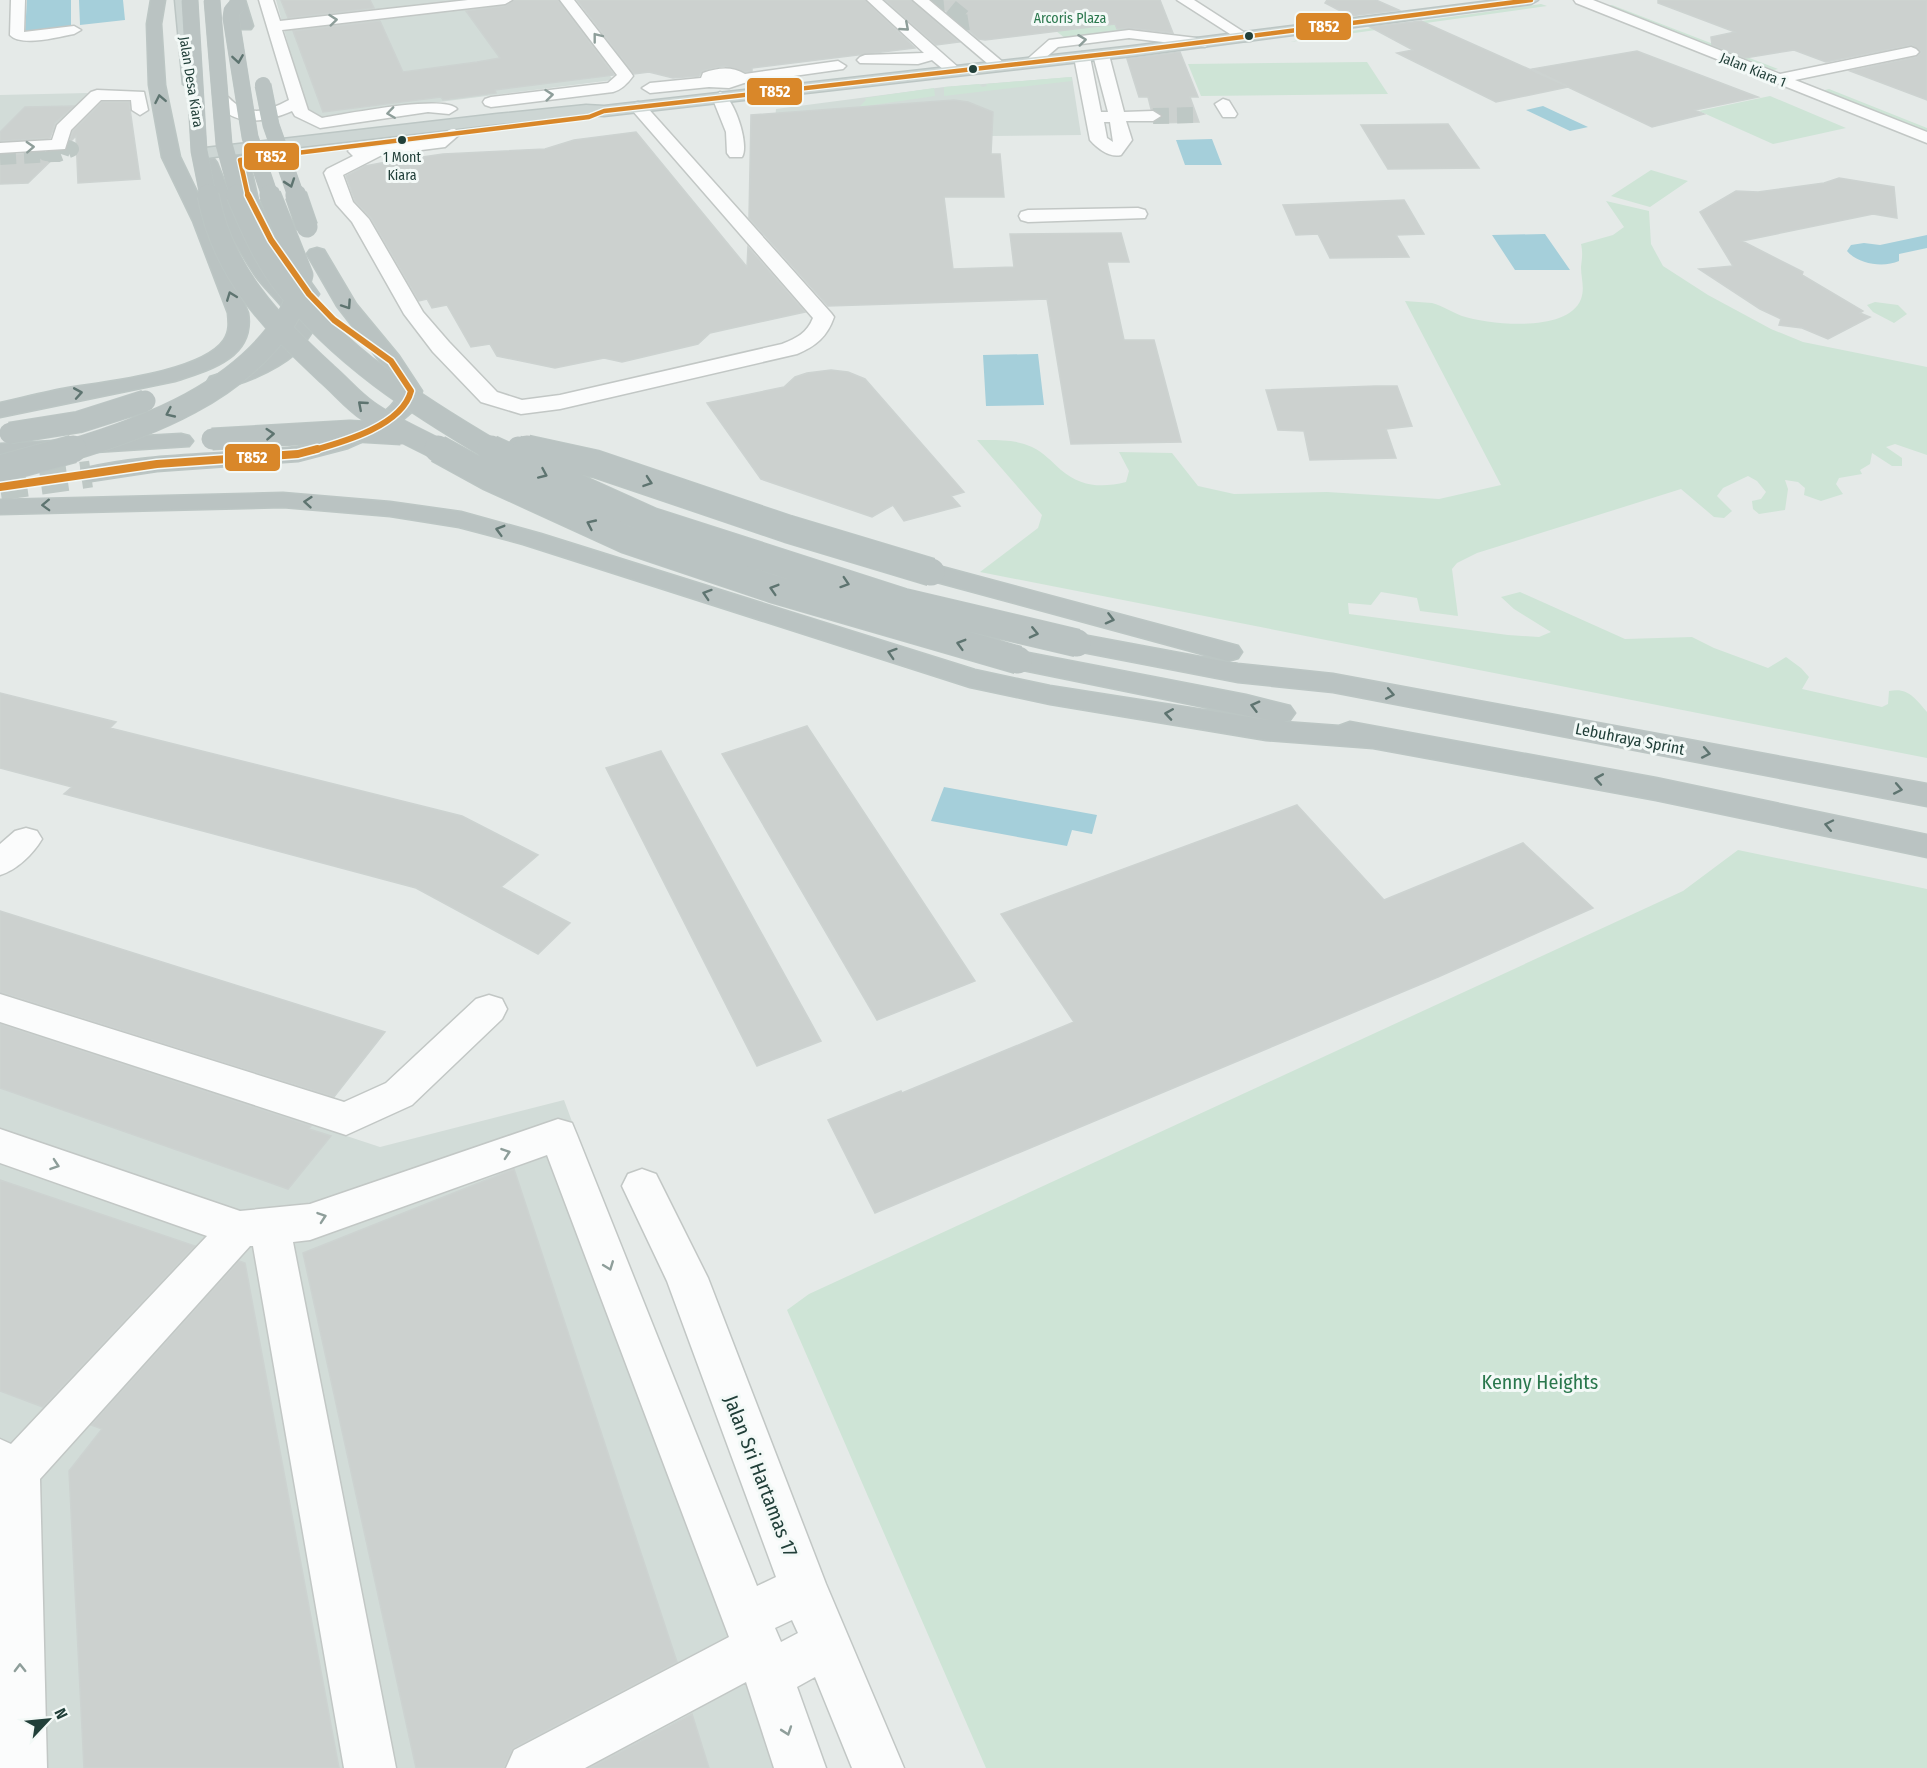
<svg xmlns="http://www.w3.org/2000/svg" width="1927" height="1768" font-family="'Fira Sans Condensed',sans-serif">
	<style>
		.built { fill: #d2dcd8 }
		.green { fill: #cee4d6 }
		.water { fill: #a5cfda }
		.building { fill: #ccd1cf; stroke: #cdd3d1; stroke-width: 1.5 }
		.lines { fill: none; stroke-linecap: round; stroke-linejoin: round }
		.minor-tunnel { stroke: #bec8c5; stroke-width: 16; stroke-dasharray: 16 8; stroke-linecap: butt }
		.highway-tunnel { stroke: #bec8c5; stroke-width: 27; stroke-dasharray: 27 14; stroke-linecap: butt }
		.minor-casing { stroke: #c2c7c5; stroke-width: 3 }
		.major-casing { stroke: #bcc6c4; stroke-width: 3 }
		.highway-casing { stroke: #bcc6c4; stroke-width: 3 }
		.minor { fill: #fbfcfc; fill-rule: evenodd }
		.major { fill: #cdd6d4; fill-rule: evenodd }
		.highway { fill: #bac3c2; fill-rule: evenodd }
		.highway-bridge-far2-casing { stroke: #bcc6c4; stroke-width: 17; stroke-linecap: butt }
		.highway-bridge-far1-casing { stroke: #bcc6c4; stroke-width: 23; stroke-linecap: butt }
		.highway-bridge-casing { stroke: #bcc6c4; stroke-width: 29; stroke-linecap: butt }
		.highway-bridge-far2 { stroke: #bac3c2; stroke-width: 16 }
		.highway-bridge-far1 { stroke: #bac3c2; stroke-width: 21 }
		.highway-bridge { stroke: #bac3c2; stroke-width: 27 }
		.bus-1-far2-casing { stroke: #f3f9f7; stroke-width: 7 }
		.bus-1-far1-casing { stroke: #f3f9f7; stroke-width: 9 }
		.bus-1-casing { stroke: #f3f9f7; stroke-width: 11 }
		.bus-1-far2 { stroke: #d98729; stroke-width: 4.5 }
		.bus-1-far1 { stroke: #d98729; stroke-width: 6 }
		.bus-1 { stroke: #d98729; stroke-width: 8 }
		.oneway { stroke: #8e9e9a }
		.oneway2 { stroke: #5e7470 }
		.bus-dot { fill: #213f39; stroke: #f3f9f7; stroke-width: 2 }
		.labels { text-anchor: middle; dominant-baseline: central; stroke-width: 6; stroke-linejoin: round; paint-order: stroke }
		.far-park-label { font-size: 14px; fill: #2a774d; stroke: #f3f9f7 }
		.far-street-label { font-size: 14px; fill: #213f39; stroke: #f3f9f7 }
		.bus-label { font-size: 14px; fill: #213f39; stroke: #f3f9f7 }
		.street-label { font-size: 16px; fill: #213f39; stroke: #f3f9f7 }
		.near-park-label { font-size: 20px; fill: #2a774d; stroke: #f3f9f7 }
		.near-street-label { font-size: 20px; fill: #213f39; stroke: #f3f9f7 }
		.line-badge { stroke: #f3f9f7; stroke-width: 2 }
		.badge-label { font-size: 16px; text-anchor: middle; font-weight: bold; fill: #fff }
	</style>
	<rect width="100%" height="100%" fill="#e5eae8"/>
	<!-- built -->
	<path class="built" d="M276,0H558L613,80L322,117L306,110Z
		M1072,77L1081,135L881,137L775,119L776,109L944,87Z
		M88,93L46,140L0,142V95Z
		M0,1022L380,1147L564,1100L813,1768H0Z"/>
	<!-- green -->
	<path class="green" d="M1016,0H1092L1133,30L1065,38Z
		M1541,4L1547,6L1290,42L1316,36Z
		M1612,5L1778,69L1770,71L1607,6Z
		M1367,62L1388,94L1201,96L1188,64Z
		M1071,77L1072,81L944,96V87L979,84L982,87L987,86L986,84Z
		M934,88L935,96L859,107L866,100L865,98Z
		M1829,89L1927,128V131L1923,132L1821,91Z
		M1770,96L1846,128L1773,144L1699,111Z
		M1651,170L1688,181L1650,207L1611,196Z
		M1606,201L1649,211L1651,244L1663,266L1708,295L1771,329L1803,342L1927,367V455L1895,444L1886,447L1902,458V466H1892L1872,453L1870,464L1860,470L1862,474L1839,478L1836,484L1843,494L1821,501L1804,495L1805,488L1798,482L1785,480L1788,489L1785,510L1759,514L1753,509L1752,501L1761,499L1766,492L1757,481L1748,476L1723,488L1717,496L1732,511L1724,518L1714,517L1681,489L1477,553L1457,563L1452,569L1458,616L1420,611L1417,598L1381,592L1371,605L1348,603L1349,614L1508,635L1539,637L1551,632L1514,609L1501,597L1520,592L1625,639L1692,637L1714,648L1768,668L1786,657L1801,668L1809,677L1802,689L1882,707L1888,704L1889,691C1908,687 1915,698 1927,712V758L980,572L1038,528L1042,515L977,440C996,440 1015,439 1032,447C1044,453 1051,461 1061,470C1081,487 1102,488 1126,482L1129,471L1119,452L1172,453L1198,486L1234,494L1327,492L1439,499L1501,485L1405,301C1414,302 1423,302 1432,303C1443,306 1452,312 1462,316C1491,325 1568,333 1581,299C1585,288 1581,278 1581,267C1582,258 1583,253 1581,244L1613,235L1624,227Z
		M1875,302L1898,305L1907,314L1894,323L1873,312L1867,305Z
		M1738,850L1927,889V1768H986L787,1310L809,1294L1683,891Z"/>
	<!-- water -->
	<path class="water" d="M27,0H71V27L25,32Z
		M79,0H123L125,20L80,25Z
		M1543,106L1588,127L1570,131L1526,110Z
		M1212,139L1222,165H1185L1176,140Z
		M1545,234L1570,270H1515L1492,235Z
		M1927,235V248L1899,254V261C1883,268 1858,264 1847,251L1851,245L1864,243L1880,245Z
		M1038,354L1044,405L986,406L983,355Z
		M944,787L1097,815L1092,834L1072,830L1067,846L931,821Z"/>
	<!-- building -->
	<path class="building" d="M281,0H370L374,8L288,18Z
		M514,0H558L614,75L495,90L496,93L443,100L441,97L323,112L293,31L380,21L403,72L477,62L500,58L466,11L505,6Z
		M577,0H865L915,48L752,68V71L745,72L724,66L702,71L699,76L673,78L649,72L634,74Z
		M885,0H911L959,42L936,45Z
		M933,0H1160L1173,33L1129,28L1117,29L1115,24L985,40L979,39Z
		M1327,0H1376L1399,10L1350,16L1325,3Z
		M1658,0H1927V100L1850,71L1916,57L1921,52L1912,45L1826,62L1794,50L1745,58L1712,45L1711,37L1735,32L1658,3Z
		M1421,21L1567,86L1532,69L1637,51L1758,97L1695,110L1704,114L1652,127L1568,87L1496,102L1397,53L1413,50L1370,27Z
		M1180,52L1198,97H1190L1199,122L1155,123L1163,115L1151,109L1148,97H1139L1127,59Z
		M954,100L968,102L993,112L991,154H1000L1004,197H944L953,269L1014,267L1010,234L1121,233L1129,262H1107L1124,340H1154L1181,442L1071,444L1047,299L828,306L749,218L751,115Z
		M102,102H129L140,179L78,183L76,136L69,143L73,131Z
		M74,106L55,123L50,138L0,141V132L25,107Z
		M1448,124L1479,168L1388,169L1361,125Z
		M636,132L747,267L748,247L805,312L710,333L698,344L622,362L604,358L555,368L497,356L490,344L471,347L447,305L432,308L427,299L419,301L371,218L355,201L346,176L365,166L381,163L443,154L545,149L574,140Z
		M60,152L28,183L0,184V155Z
		M1839,178L1894,187L1897,218L1873,214L1742,241L1803,272L1802,275L1863,311L1860,313L1870,317L1828,339L1802,328L1779,325L1781,319L1760,309L1699,269L1733,266L1700,212L1736,191L1758,192L1824,183Z
		M1404,200L1424,234L1396,235L1409,257L1330,258L1318,234L1296,235L1283,205Z
		M831,370L848,372L865,379L964,492L951,496L960,506L904,521L893,505L872,517L761,479L707,403L784,387L795,377L807,373Z
		M1376,386H1397L1412,426L1386,429L1396,458L1310,460L1304,431L1278,430L1266,390Z
		M0,693L116,722L110,728L462,816L538,855L501,887L570,923L538,954L416,888L64,794L72,787L0,768Z
		M807,726L975,981L877,1020L722,754Z
		M661,751L821,1041L757,1066L606,768Z
		M1297,805L1384,900L1523,843L1593,908L1438,977L875,1213L828,1120L901,1091L902,1093L1074,1022L1001,914Z
		M0,911L385,1032L334,1097L0,992Z
		M0,1024L311,1126L309,1129L331,1136L288,1189L0,1088Z
		M514,1169L677,1662L513,1748L504,1768H416L303,1253Z
		M0,1180L195,1246L43,1407L0,1391Z
		M239,1261L245,1263L339,1768H84L69,1471L102,1429L91,1425Z
		M692,1714L709,1768H590Z"/>
	<g class="lines">
		<!-- minor-tunnel -->
		<path class="minor-tunnel" d="M928,6L947,4L969,22L950,25
			M1153,116L1196,115
			M59,145L71,149L58,154L46,153L48,148Z
			M0,157L54,154"/>
		<!-- highway-tunnel -->
		<path class="highway-tunnel" d="M0,487L91,474"/>
		<!-- minor casing -->
		<g class="minor-casing">
			<path id="minor" d="M11,0H25L24,32L74,26L81,30L74,34C58,37 21,47 10,35Z
				M259,0H273L280,21L468,0H512L505,4L282,30L308,110L322,118C345,114 445,94 457,109L449,114L428,112L320,128L295,116L292,111C264,123 234,128 214,100L216,97H228C247,117 265,113 289,100Z
				M560,0H574L631,73L633,76C628,83 621,90 613,92L491,107L485,105L483,102L485,99L491,97L608,83L617,75Z
				M867,0H882L959,68L962,71L959,74H949L932,60L918,64L860,63L857,60L860,57L865,55L924,53Z
				M913,0H929L1004,63L1007,66L1004,69H994Z
				M1177,0H1194L1253,38L1251,41H1241Z
				M1574,0H1593L1780,74L1911,47L1916,49L1919,52L1916,55L1795,80L1927,132V143L1576,3Z
				M1129,30L1205,39L1212,43L1205,47L1129,38L1058,47L1036,66H1026L1023,63L1049,40Z
				M1101,50L1109,55L1124,112L1153,111L1161,116L1153,121H1126L1132,140L1121,155C1110,158 1098,149 1090,140L1074,57L1082,52L1090,57L1101,112H1108L1093,55ZM1104,122H1110L1113,142L1107,138Z
				M838,61L846,66L843,69L744,83L729,88L709,87L650,93L642,88L650,83L701,78L703,73C718,68 731,66 745,74Z
				M97,90L144,92L148,110L140,115L132,110L131,100H101L71,130L65,149L0,153V143L52,140L57,125L91,92Z
				M720,92C733,95 750,144 742,157H730L727,153L726,132L712,97Z
				M1223,99L1229,101L1237,114L1235,117H1223L1215,104Z
				M638,102L644,104L831,313L834,317C827,337 816,346 797,354L560,409L521,414L481,402L433,352L404,314L352,222L336,204L324,173L327,169L353,156L348,151L351,147L434,138L453,128L461,133L445,147L382,155L343,175L353,202L369,219L423,312L449,342L497,392L522,400L560,395L782,344C797,338 807,333 813,318L632,110L630,107L632,104Z
				M1138,208L1145,210L1147,214L1145,218L1028,222L1021,220L1019,216L1021,212L1028,210Z
				M26,828L37,831L42,839C33,854 17,870 0,875V844L15,831Z
				M0,994L344,1102L386,1083L476,999L489,995L502,999L507,1009L502,1019L412,1105L346,1135L0,1022Z
				M558,1119L572,1123L577,1135L757,1586L776,1577L667,1281L622,1186L628,1174L642,1169L656,1174L708,1278L826,1584L904,1768H852L815,1677L797,1687L826,1768H774L746,1682L585,1768H506L514,1750L729,1637L547,1155L310,1240L293,1242L396,1768H344L253,1246H250L40,1479L47,1768H0V1439L11,1444L207,1236L0,1163V1129L240,1211L310,1204ZM792,1620L798,1633L781,1642L775,1628Z"/>
		</g>
		<!-- major casing -->
		<g class="major-casing">
			<path id="major" d="M175,0H189L199,84L191,89L183,84Z
				M1498,0H1538L1531,4L1133,56L604,116L586,115L497,124L205,158L199,157L196,153L199,149L205,148L497,114L586,105L604,106L1133,46Z"/>
		</g>
		<!-- highway casing -->
		<g class="highway-casing">
			<path id="highway" d="M151,0H165L161,24L165,85L180,157L211,221L248,313C255,358 209,370 175,381L0,417V403C23,398 45,392 68,388C105,382 202,372 224,340C230,331 229,322 228,313L193,221L162,157L149,85L147,24Z
				M231,0H245L253,26L251,29H241Z
				M240,155L246,156L249,160L258,200L280,239L319,294L316,298H302L261,240L240,200L231,160L234,156Z
				M208,158L214,159L217,163C232,202 251,240 275,275C288,293 307,305 316,326C310,335 304,345 296,353C279,368 233,392 210,387L207,382L210,377C243,367 275,356 294,326C288,308 267,292 255,275C232,240 214,202 199,163L202,159Z
				M317,248L324,250L356,304L399,356L422,391L416,408L393,428L348,448L298,461L157,471L91,481L82,479L79,474L82,469C152,452 225,456 296,447C324,443 392,421 400,391L382,364L337,306L307,254L310,250Z
				M181,434L189,436L193,441L189,446L0,458V444Z
				M283,493L390,502L461,512L541,534L975,670L1050,686L1273,721L1018,669L1008,666L1004,660L1008,654L1018,651L1246,695L1290,706L1295,713L1290,720L1284,722L1339,726L1350,722L1656,778L1927,835V857L1656,800L1373,748L1266,740L1050,704L970,687L523,544L459,527L390,516L283,507L0,514V500Z
				M931,564L1238,646L1242,652L1238,658L1228,661L922,578L918,572L922,566Z
				M1077,634L1238,664L1333,674L1927,784V806L1333,692L1238,682L1067,649L1063,643L1067,637Z"/>
		</g>
		<!-- minor -->
		<use href="#minor" class="minor"/>
		<!-- major -->
		<use href="#major" class="major"/>
		<!-- highway -->
		<use href="#highway" class="highway"/>
		<!-- highway-bridge-far2 casing -->
		<g class="highway-bridge-far2-casing">
			<path id="highway-bridge-far2" d="M190,0L199,151L208,196
				M212,0L224,144L238,196
				M238,4L232,11L231,18L250,137L270,196
				M263,85L271,125L296,196"/>
		</g>
		<!-- highway-bridge-far1 casing -->
		<g class="highway-bridge-far1-casing">
			<path id="highway-bridge-far1" d="M208,195C223,273 270,321 327,374C341,386 353,401 368,411C390,427 417,438 441,451
				M237,195C250,225 263,257 284,284C339,356 416,405 494,451
				M296,195L307,227
				M10,433L79,422L145,401
				M212,439L350,431L401,434
				M518,447L534,451
				M68,451C149,427 240,392 287,318C295,306 298,289 302,275L270,195"/>
		</g>
		<!-- highway-bridge casing -->
		<g class="highway-bridge-casing">
			<path id="highway-bridge" d="M438,449L489,477L627,540L773,589L1018,660
				M491,449L651,521L903,602L1077,643
				M527,449L596,464L788,529L931,572
				M0,469L73,449"/>
		</g>
		<!-- highway-bridge-far2 -->
		<use href="#highway-bridge-far2" class="highway-bridge-far2"/>
		<!-- highway-bridge-far1 -->
		<use href="#highway-bridge-far1" class="highway-bridge-far1"/>
		<!-- highway-bridge -->
		<use href="#highway-bridge" class="highway-bridge"/>
		<!-- bus-1-far2 casing -->
		<g class="bus-1-far2-casing">
			<path id="bus-1-far2" d="M248,196L240,160L589,117L604,111L1133,51L1531,0"/>
		</g>
		<!-- bus-1-far1 casing -->
		<g class="bus-1-far1-casing">
			<path id="bus-1-far1" d="M248,195L271,240L309,294L334,320L391,361L411,391C402,426 343,442 311,451"/>
		</g>
		<!-- bus-1 casing -->
		<g class="bus-1-casing">
			<path id="bus-1" d="M0,487L157,464L298,454L317,449"/>
		</g>
		<!-- bus-1-far2 -->
		<use href="#bus-1-far2" class="bus-1-far2"/>
		<!-- bus-1-far1 -->
		<use href="#bus-1-far1" class="bus-1-far1"/>
		<!-- bus-1 -->
		<use href="#bus-1" class="bus-1"/>
	</g>
	<!-- one-way arrows -->
	<defs><path id="oneway-chevron" d="M-2-3.5L2.5 0L-2 3.5" fill="none" stroke-width="1.6" stroke-linecap="round" stroke-linejoin="round" transform="scale(1.5)"/></defs>
	<g class="oneway">
		<use href="#oneway-chevron" transform="translate(333 20) rotate(-6)"/>
		<use href="#oneway-chevron" transform="translate(905 27) rotate(41)"/>
		<use href="#oneway-chevron" transform="translate(597 37) rotate(-128)"/>
		<use href="#oneway-chevron" transform="translate(1082 40) rotate(-7)"/>
		<use href="#oneway-chevron" transform="translate(549 95) rotate(-6)"/>
		<use href="#oneway-chevron" transform="translate(391 113) rotate(172)"/>
		<use href="#oneway-chevron" transform="translate(30 147) rotate(-3)"/>
		<use href="#oneway-chevron" transform="translate(506 1153) rotate(-19)"/>
		<use href="#oneway-chevron" transform="translate(55 1165) rotate(19)"/>
		<use href="#oneway-chevron" transform="translate(322 1217) rotate(-19)"/>
		<use href="#oneway-chevron" transform="translate(609 1266) rotate(69)"/>
		<use href="#oneway-chevron" transform="translate(20 1668) rotate(-91)"/>
		<use href="#oneway-chevron" transform="translate(787 1731) rotate(71)"/>
	</g>
	<g class="oneway2">
		<use href="#oneway-chevron" transform="translate(238 59) rotate(81)"/>
		<use href="#oneway-chevron" transform="translate(160 99) rotate(-101)"/>
		<use href="#oneway-chevron" transform="translate(290 183) rotate(71)"/>
		<use href="#oneway-chevron" transform="translate(231 296) rotate(-111)"/>
		<use href="#oneway-chevron" transform="translate(347 305) rotate(56)"/>
		<use href="#oneway-chevron" transform="translate(78 393) rotate(-10)"/>
		<use href="#oneway-chevron" transform="translate(362 405) rotate(-139)"/>
		<use href="#oneway-chevron" transform="translate(170 413) rotate(155)"/>
		<use href="#oneway-chevron" transform="translate(270 434) rotate(-4)"/>
		<use href="#oneway-chevron" transform="translate(543 474) rotate(24)"/>
		<use href="#oneway-chevron" transform="translate(648 482) rotate(19)"/>
		<use href="#oneway-chevron" transform="translate(308 502) rotate(-175)"/>
		<use href="#oneway-chevron" transform="translate(46 505) rotate(178)"/>
		<use href="#oneway-chevron" transform="translate(591 524) rotate(-155)"/>
		<use href="#oneway-chevron" transform="translate(500 530) rotate(-164)"/>
		<use href="#oneway-chevron" transform="translate(845 583) rotate(18)"/>
		<use href="#oneway-chevron" transform="translate(774 589) rotate(-163)"/>
		<use href="#oneway-chevron" transform="translate(707 594) rotate(-162)"/>
		<use href="#oneway-chevron" transform="translate(1110 619) rotate(14)"/>
		<use href="#oneway-chevron" transform="translate(1034 633) rotate(13)"/>
		<use href="#oneway-chevron" transform="translate(961 644) rotate(-164)"/>
		<use href="#oneway-chevron" transform="translate(892 653) rotate(-162)"/>
		<use href="#oneway-chevron" transform="translate(1390 694) rotate(11)"/>
		<use href="#oneway-chevron" transform="translate(1255 706) rotate(-165)"/>
		<use href="#oneway-chevron" transform="translate(1169 714) rotate(-171)"/>
		<use href="#oneway-chevron" transform="translate(1706 753) rotate(11)"/>
		<use href="#oneway-chevron" transform="translate(1599 779) rotate(-170)"/>
		<use href="#oneway-chevron" transform="translate(1898 789) rotate(11)"/>
		<use href="#oneway-chevron" transform="translate(1829 825) rotate(-168)"/>
	</g>
	<!-- markers -->
	<g class="bus-dot">
		<circle cx="1249" cy="36" r="5"/>
		<circle cx="973" cy="69" r="5"/>
		<circle cx="402" cy="140" r="5"/>
	</g>
	<g class="labels">
		<!-- far-park labels -->
		<g class="far-park-label">
			<text x="1070" y="18">Arcoris Plaza</text>
		</g>
		<!-- far-street labels -->
		<g class="far-street-label">
			<text transform="translate(1753 70) rotate(22)">Jalan Kiara 1</text>
			<text transform="translate(191 82) rotate(81)">Jalan Desa Kiara</text>
		</g>
		<!-- bus labels -->
		<g class="bus-label">
			<text x="402" y="157">1 Mont<tspan x="402" dy="18">Kiara</tspan></text>
		</g>
		<!-- street labels -->
		<g class="street-label">
			<text transform="translate(1630 739) rotate(11)">Lebuhraya Sprint</text>
		</g>
		<!-- near-park labels -->
		<g class="near-park-label">
			<text x="1540" y="1382">Kenny Heights</text>
		</g>
		<!-- near-street labels -->
		<g class="near-street-label">
			<text transform="translate(761 1476) rotate(69)">Jalan Sri Hartamas 17</text>
		</g>
	</g>
	<g class="line-badge">
		<rect x="1295" y="12" width="57" height="29" rx="6" fill="#d98729"/>
		<rect x="746" y="77" width="57" height="29" rx="6" fill="#d98729"/>
		<rect x="243" y="142" width="57" height="29" rx="6" fill="#d98729"/>
		<rect x="224" y="443" width="57" height="29" rx="6" fill="#d98729"/>
	</g>
	<g class="badge-label">
		<text x="1324" y="32">T852</text>
		<text x="775" y="97">T852</text>
		<text x="271" y="162">T852</text>
		<text x="252" y="463">T852</text>
	</g>
	<!-- north arrow -->
	<g transform="translate(48 1720) rotate(64)" stroke="#f3f9f7" stroke-width="4.5" paint-order="stroke">
	<path d="M0-4.5L10 22L0 15L-10 22Z" fill="#213f39"/>
	<text y="-9" font-size="16" font-weight="bold" text-anchor="middle" fill="#213f39">N</text>
	</g>
</svg>
